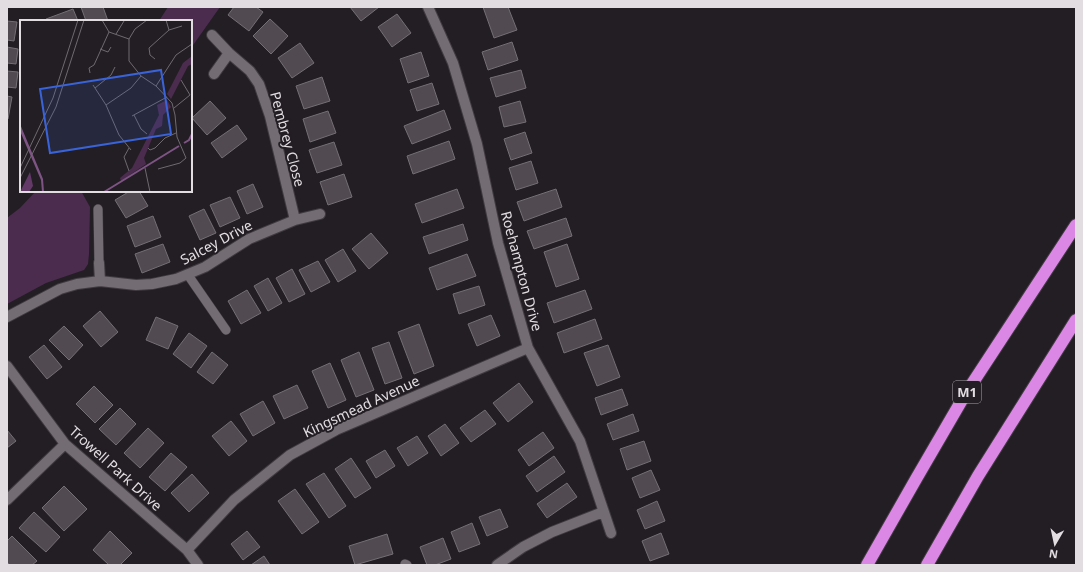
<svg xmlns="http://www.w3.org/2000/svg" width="1083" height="572" font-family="'Noto Sans',sans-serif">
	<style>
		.green { fill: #4b2c4f }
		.building { fill: #514b51; stroke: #746e75 }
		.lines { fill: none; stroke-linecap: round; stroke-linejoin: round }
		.service-casing { stroke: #403b40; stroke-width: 10 }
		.minor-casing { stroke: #403b40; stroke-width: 12 }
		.motorway-casing { stroke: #403b40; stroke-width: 14 }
		.service { stroke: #736d73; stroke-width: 9 }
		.minor { stroke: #736d73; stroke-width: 10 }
		.motorway { stroke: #db87e5; stroke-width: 12 }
		.labels { text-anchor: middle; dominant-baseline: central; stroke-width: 4; stroke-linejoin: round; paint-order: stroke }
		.shield { fill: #231e24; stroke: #a8a4a8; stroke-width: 1 }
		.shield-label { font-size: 13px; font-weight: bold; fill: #e1dde1 }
		.street-label { font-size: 14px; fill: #e1dde1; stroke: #231e24 }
		.inset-river { fill: none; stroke: #7e5484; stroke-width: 2 }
		.inset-road { fill: none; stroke: #6f6a70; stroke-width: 1 }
		.view { fill: #3a63d9; fill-opacity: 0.15; stroke: #3a63d9; stroke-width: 2 }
		.inset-edge { fill: none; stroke: #e1dde1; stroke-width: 2 }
	</style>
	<rect width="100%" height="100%" fill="#231e24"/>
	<!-- green -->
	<path class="green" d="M168,7H220L191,48V21H159Z
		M36,191H81L90,207L89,254L88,264L84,270L46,283L7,304V218L20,208Z"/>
	<!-- building -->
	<path class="building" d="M81,7H103L108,21H86Z
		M234,7H256L263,12L249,31L228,15Z
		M350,7H379L361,21Z
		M483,7H508L517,30L494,38Z
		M73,9L78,21H46V19Z
		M397,14L411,33L392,47L378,27Z
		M270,19L288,36L271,54L253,36Z
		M7,21L17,22L14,41L7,40Z
		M512,42L518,60L488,70L482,52Z
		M300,43L314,63L292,78L278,58Z
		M7,47L18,49L16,64L7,63Z
		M421,52L429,76L408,83L400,59Z
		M521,70L526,88L496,97L490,78Z
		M7,71L18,72L16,88L7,87Z
		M322,77L330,101L304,109L296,86Z
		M432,83L439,104L417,111L410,90Z
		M7,96L12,97L8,119H7Z
		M210,101L226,118L207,135L192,118Z
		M520,101L526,122L504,127L499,107Z
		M444,110L451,129L412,144L404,126Z
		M328,111L336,133L310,142L303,119Z
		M237,125L247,139L222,158L211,143Z
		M525,132L532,153L511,160L504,139Z
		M449,141L455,159L413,174L407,156Z
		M334,142L342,165L317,173L309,150Z
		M531,161L538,183L516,190L509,168Z
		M344,174L352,197L328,205L320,182Z
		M253,184L263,207L247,214L237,191Z
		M457,189L464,208L422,223L415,204Z
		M556,189L562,207L524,221L517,202Z
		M130,191H139L148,206L126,218L115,200Z
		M230,197L240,218L220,227L210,205Z
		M204,209L216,233L200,240L189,216Z
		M153,216L161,237L135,247L127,226Z
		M566,218L572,236L534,249L527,231Z
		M463,224L468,240L429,254L423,237Z
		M371,233L388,253L369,269L352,249Z
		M163,244L170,262L142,273L135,254Z
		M567,244L579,279L556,287L544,252Z
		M343,249L356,271L338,282L325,260Z
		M467,254L476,276L437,290L429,268Z
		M318,261L330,282L311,292L299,270Z
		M292,269L305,294L289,302L276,278Z
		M268,278L282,303L268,311L254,286Z
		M479,286L485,305L459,314L453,294Z
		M247,290L261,313L241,324L228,301Z
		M585,290L592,309L554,323L547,303Z
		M100,311L118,332L101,347L83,326Z
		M491,315L500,336L477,346L468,324Z
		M156,317L178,326L168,349L146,340Z
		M595,319L602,339L564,353L557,333Z
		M419,324L434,366L414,374L398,332Z
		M64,326L83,345L69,360L49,340Z
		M189,333L207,346L191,368L173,354Z
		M389,342L402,378L385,384L372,348Z
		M44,345L62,367L47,379L29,357Z
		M608,345L620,377L597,386L584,353Z
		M212,352L228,365L213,384L197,372Z
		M359,352L374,390L356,397L341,360Z
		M330,363L346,400L328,408L312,371Z
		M519,383L533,402L508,422L493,403Z
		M297,385L308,408L284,419L273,396Z
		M94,386L113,405L95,423L76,404Z
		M622,389L628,405L601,415L595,398Z
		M263,401L275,423L253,436L240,414Z
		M120,408L136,424L116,445L99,429Z
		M485,410L496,424L471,442L460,428Z
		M633,414L639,431L613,440L607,424Z
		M231,421L247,441L229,456L212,436Z
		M445,424L459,443L441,456L428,436Z
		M148,428L164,443L140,468L124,453Z
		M7,430L16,441L7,448Z
		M543,432L554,448L529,466L518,450Z
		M417,436L428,453L408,466L397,448Z
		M644,441L651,461L627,470L620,449Z
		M385,450L395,466L376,478L366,461Z
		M171,453L187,467L165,491L149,477Z
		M554,456L565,472L537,492L526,476Z
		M351,458L371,488L355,498L335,469Z
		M651,470L660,490L640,498L632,478Z
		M324,473L346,506L329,518L306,484Z
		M192,474L209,493L189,512L171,493Z
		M567,483L577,497L547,518L537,504Z
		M64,486L87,509L64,531L42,508Z
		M295,489L319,522L302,534L278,501Z
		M657,501L665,521L645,529L637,510Z
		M500,509L508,527L487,536L479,517Z
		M34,512L60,537L46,552L19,528Z
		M472,523L480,544L459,552L451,532Z
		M110,531L132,553L120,565H109L93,550Z
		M247,531L260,547L243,560L231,544Z
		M661,533L669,554L650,561L642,541Z
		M387,534L393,554L355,565L349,546Z
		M12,536L37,561L32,565H10L7,562V541Z
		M443,538L451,559L435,565H427L420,547Z
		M264,556L270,565H251Z"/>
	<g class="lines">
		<!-- service casing -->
		<g class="service-casing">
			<path id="service" d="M98,209L99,263
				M188,275L226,330
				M405,564L407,565"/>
		</g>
		<!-- minor casing -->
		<g class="minor-casing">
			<path id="minor" d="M428,7L453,63L477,144L498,243L528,348L580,441L611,533
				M212,35L229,53L250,71L259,84L270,116L295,220
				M214,74L229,53
				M99,263L100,281
				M7,317L60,289L77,284L100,281L136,285L152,284L176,279L205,267L249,239L295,220L320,214
				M7,366L65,444L187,550L198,565
				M7,500L65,444
				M187,550L234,500L290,455L336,430L528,348
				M497,565L523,547L552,532L603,512"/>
		</g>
		<!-- motorway casing -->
		<g class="motorway-casing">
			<path id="motorway" d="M867,565L916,479L966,393L1076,225
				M927,565L978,476L1076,320"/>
		</g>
		<!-- service -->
		<use href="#service" class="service"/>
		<!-- minor -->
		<use href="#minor" class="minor"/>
		<!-- motorway -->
		<use href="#motorway" class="motorway"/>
	</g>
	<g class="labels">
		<!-- shield labels -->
		<rect class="shield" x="953" y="381" width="28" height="22" rx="3"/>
		<g class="shield-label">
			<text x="967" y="392">M1</text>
		</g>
		<!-- street labels -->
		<g class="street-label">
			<text transform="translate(288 139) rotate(75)">Pembrey Close</text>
			<text transform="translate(216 242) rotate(-28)">Salcey Drive</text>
			<text transform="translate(522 271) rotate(75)">Roehampton Drive</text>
			<text transform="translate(361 406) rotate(-25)">Kingsmead Avenue</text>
			<text transform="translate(116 468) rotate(42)">Trowell Park Drive</text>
		</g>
	</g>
	<!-- overview -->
	<g transform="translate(20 20)">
		<rect width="172" height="172" fill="#231e24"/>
		<path d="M172,36V44L168,46L151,79L147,74L163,43ZM147,80L151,87L143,95L142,106L136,109L124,138L126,144L101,161L100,158L112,148L139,95L137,85Z" fill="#4b2c4f"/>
		<path d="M10,152L13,166L9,172H0Z" fill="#623967"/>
		<path d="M0,104L23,159L24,172H22L21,160L0,111Z" fill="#7e5484"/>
		<path class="inset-river" d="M164,123L169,120L172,114M84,172L159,126"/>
		<path class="inset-road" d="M82,0L89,12L109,19M127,0L115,9L109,19V41L121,56L136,66L152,83L155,95L157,117L166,138L160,143L138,149M149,10L162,6M96,14L104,1M80,29L88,32L91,27M135,39L130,35L129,28L149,10L146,0M70,53L69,48L74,45L89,12M73,65L86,85L99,115L111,130M136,66L156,35L172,24M75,68L91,55L95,47M86,85L111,68L121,56M154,88L170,75L161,60M114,95L121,109L127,114M112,96L147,77M109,128L104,137L109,151M128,128L130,130L135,128L145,118L156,113M0,148L33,78L58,0M125,148L130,172M0,158L36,87L64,0"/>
		<path class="view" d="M141,50L151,114L30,133L20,69Z"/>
		<rect width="172" height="172" class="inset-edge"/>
	</g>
	<!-- border -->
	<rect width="1083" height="572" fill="none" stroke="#e1dde1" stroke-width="16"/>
	<!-- north arrow -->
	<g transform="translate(1055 544) rotate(189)" stroke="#231e24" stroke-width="3" paint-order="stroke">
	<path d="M0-3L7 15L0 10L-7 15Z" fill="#e1dde1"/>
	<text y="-6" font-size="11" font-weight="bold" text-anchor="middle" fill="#e1dde1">N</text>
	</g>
</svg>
